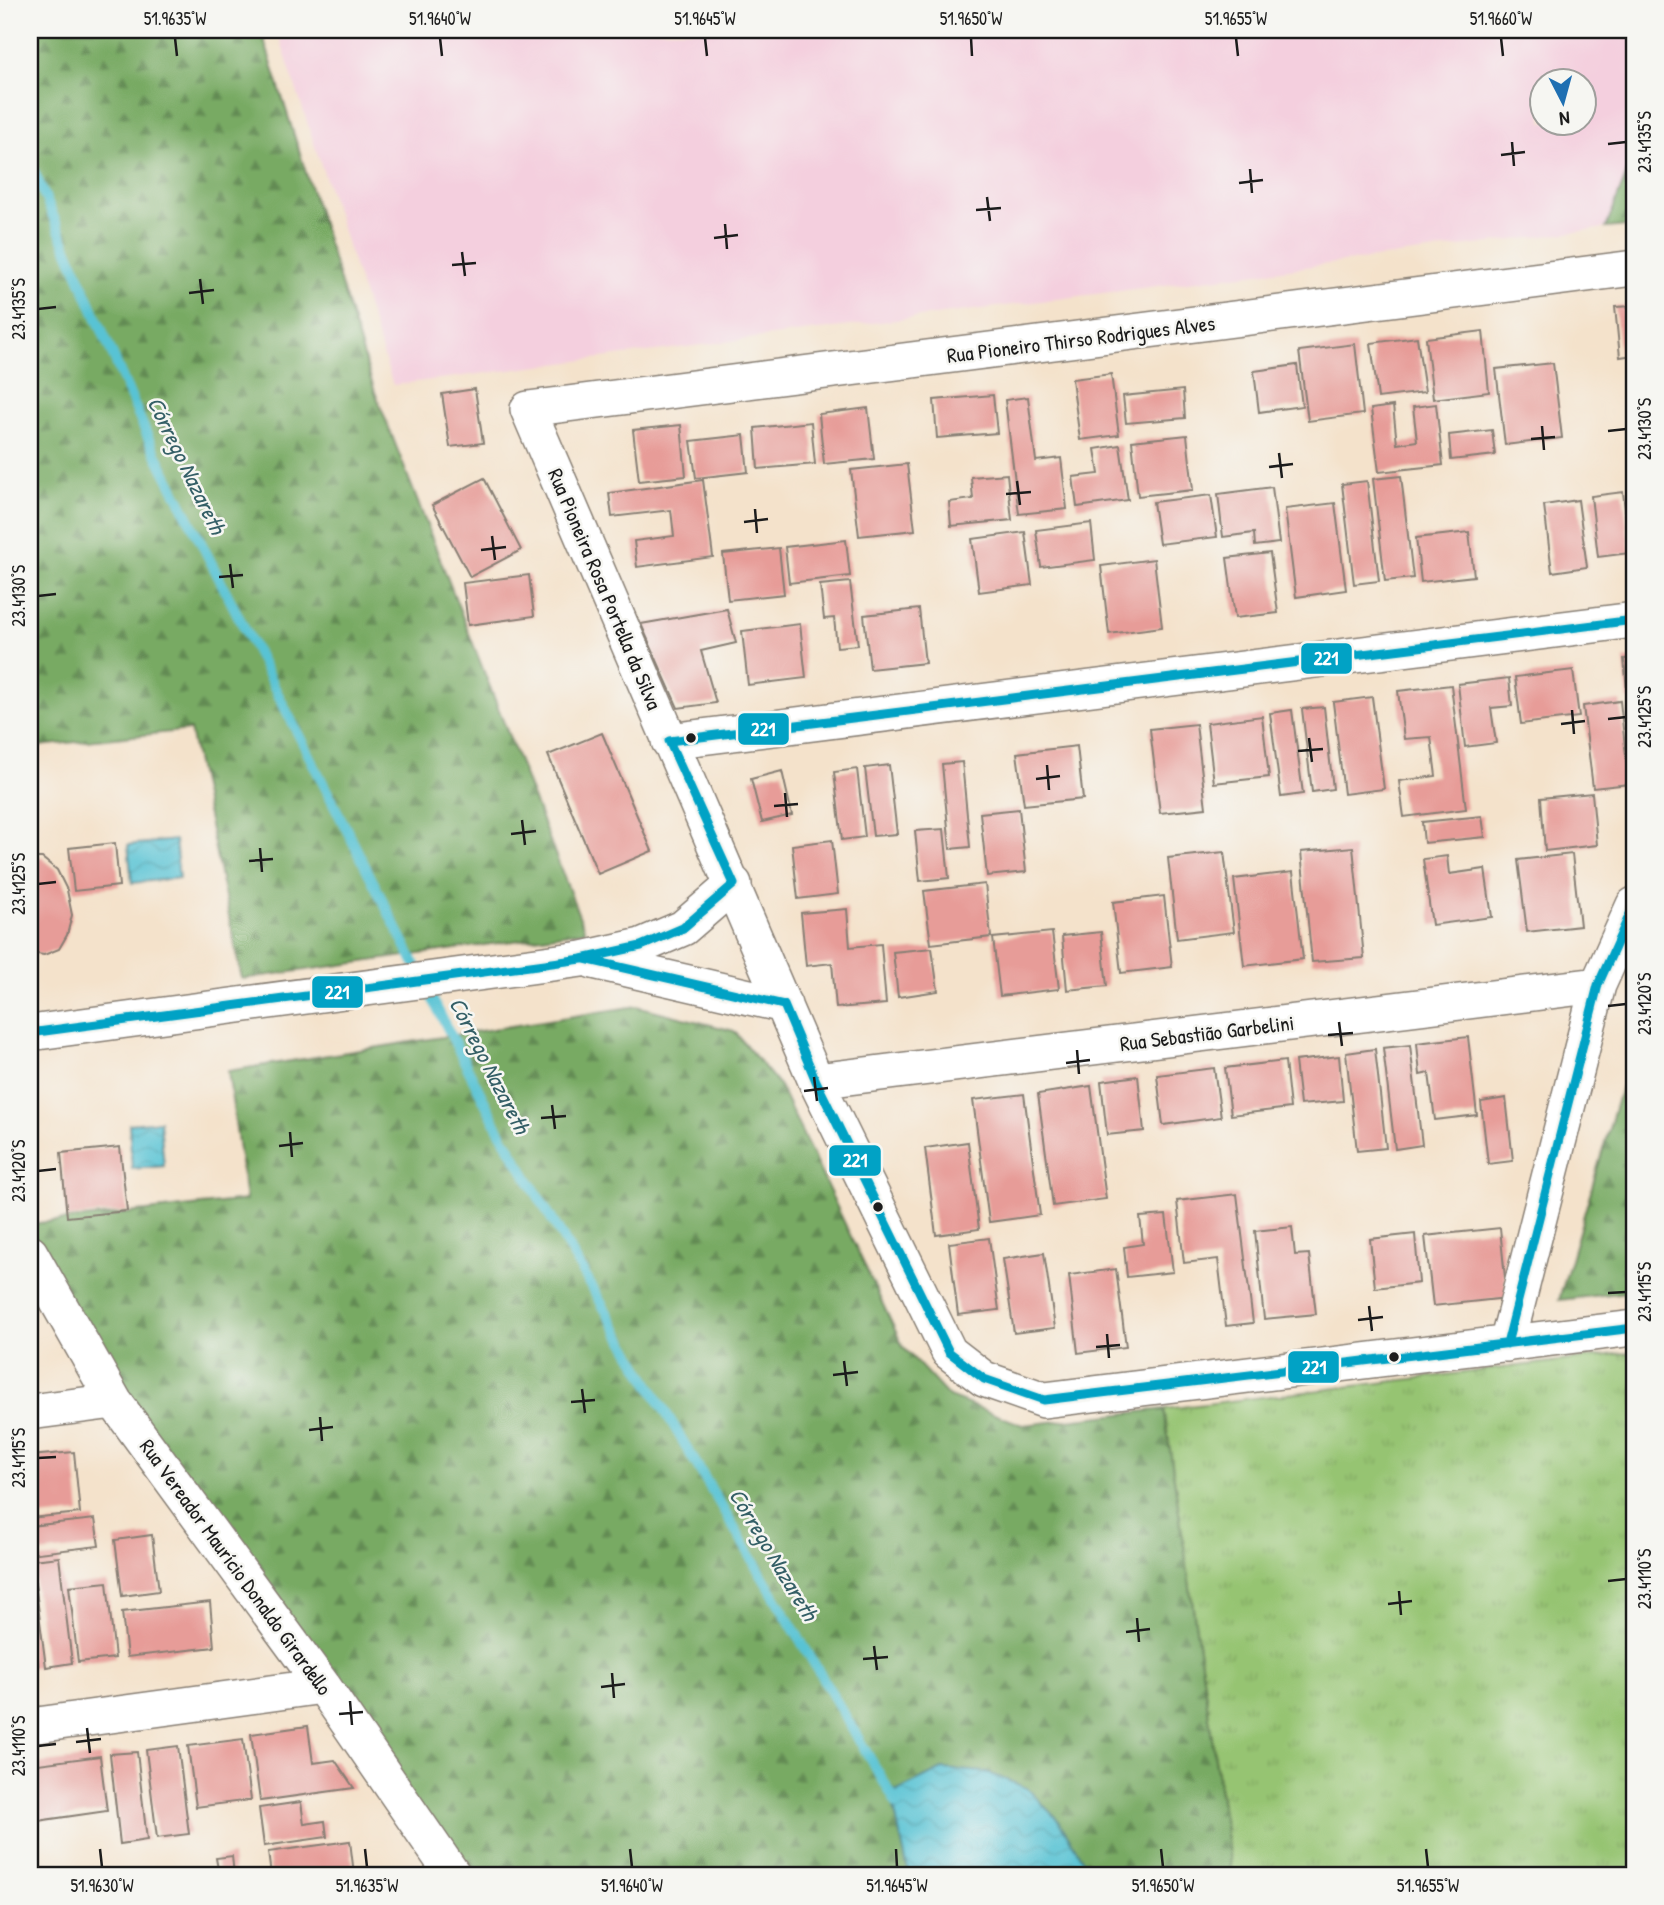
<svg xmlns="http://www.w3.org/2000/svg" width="1664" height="1905" font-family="'Patrick Hand',sans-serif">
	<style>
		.built { fill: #f4cfde; fill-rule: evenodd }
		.grass { fill: url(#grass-tufts); stroke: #597047; stroke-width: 2 }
		.forest { fill: url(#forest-firs); stroke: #4a6340; stroke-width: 2 }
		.water { fill: url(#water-waves); stroke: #3a7078; stroke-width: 2 }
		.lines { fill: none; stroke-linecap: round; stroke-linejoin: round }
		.stream { stroke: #59c3d4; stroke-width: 10 }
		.building { fill: #e79c98 }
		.minor-casing { stroke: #887f74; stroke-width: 38 }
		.minor { stroke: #fff; stroke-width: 35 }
		.bus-1-casing { stroke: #f6f6f2; stroke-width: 14 }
		.bus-1 { stroke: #01a2c5; stroke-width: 9 }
		.ticks { fill: none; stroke: #1c1c1c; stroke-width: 2.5 }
		.bus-dot { fill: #1c1c1c; stroke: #f6f6f2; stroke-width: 2.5 }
		.labels { text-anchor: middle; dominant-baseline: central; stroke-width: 5; stroke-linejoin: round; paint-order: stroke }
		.street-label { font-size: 21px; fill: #1c1c1c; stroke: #f6f6f2 }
		.water-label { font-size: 23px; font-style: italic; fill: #345f66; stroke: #f6f6f2 }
		.line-badge { stroke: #f6f6f2; stroke-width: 2.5 }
		.badge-label { font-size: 19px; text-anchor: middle; font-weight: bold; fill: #fff }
		.neatline { fill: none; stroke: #1c1c1c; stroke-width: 2.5 }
		.ticks-label { font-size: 18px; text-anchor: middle; fill: #1c1c1c }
	</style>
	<defs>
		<pattern id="grass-tufts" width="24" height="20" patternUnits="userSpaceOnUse" patternTransform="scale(1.75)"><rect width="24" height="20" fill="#96c472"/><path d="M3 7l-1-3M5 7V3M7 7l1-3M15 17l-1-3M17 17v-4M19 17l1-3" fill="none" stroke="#81a862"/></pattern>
		<pattern id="forest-firs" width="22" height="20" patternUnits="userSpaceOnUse" patternTransform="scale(1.75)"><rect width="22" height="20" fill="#78aa64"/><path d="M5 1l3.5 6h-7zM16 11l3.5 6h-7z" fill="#628a52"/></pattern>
		<pattern id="water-waves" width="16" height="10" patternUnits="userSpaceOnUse" patternTransform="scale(1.75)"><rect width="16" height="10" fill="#59c3d4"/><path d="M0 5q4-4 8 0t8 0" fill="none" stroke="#4da7b5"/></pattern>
	</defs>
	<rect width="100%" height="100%" fill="#f6f6f2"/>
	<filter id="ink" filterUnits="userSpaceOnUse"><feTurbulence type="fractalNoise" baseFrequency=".0143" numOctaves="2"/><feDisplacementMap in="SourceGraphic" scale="14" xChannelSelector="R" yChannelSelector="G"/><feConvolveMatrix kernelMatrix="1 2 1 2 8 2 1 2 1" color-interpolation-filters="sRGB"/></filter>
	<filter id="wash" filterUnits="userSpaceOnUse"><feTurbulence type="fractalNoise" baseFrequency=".00686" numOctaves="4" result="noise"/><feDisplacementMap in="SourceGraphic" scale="28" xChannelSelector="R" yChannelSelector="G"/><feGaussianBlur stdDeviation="1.57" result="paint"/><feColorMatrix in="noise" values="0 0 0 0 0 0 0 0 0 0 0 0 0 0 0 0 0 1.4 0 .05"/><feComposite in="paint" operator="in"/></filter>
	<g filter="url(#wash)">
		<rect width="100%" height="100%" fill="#f4e2cb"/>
		<!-- built -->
		<path class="built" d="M277,30H1634V154L1606,228L393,385ZM1542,80H1584V122H1542Z"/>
		<!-- grass -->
		<path class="grass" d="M1634,1352V1875H1232L1164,1409Z"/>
		<!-- forest -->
		<path class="forest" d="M30,30H261L375,392L585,931L242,979L190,730L30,747Z
			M1634,154V225L1606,228Z
			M637,1006L734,1031L780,1086L903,1347L949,1397L1023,1425L1164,1409L1232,1875H453L30,1253V1224L246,1200L228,1071Z
			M1634,1043V1291L1559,1300Z"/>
		<!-- water -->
		<path class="water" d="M175,840L179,878L132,883L128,845Z
			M160,1121L164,1166L132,1169L129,1124Z
			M942,1769L986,1772L1027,1788L1059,1821L1092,1875H909L891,1794Z"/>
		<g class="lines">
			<!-- stream -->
			<path class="stream" d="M30,162L150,442L498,1128L897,1804"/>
		</g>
		<g id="blocks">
			<!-- building -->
			<path class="building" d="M1634,306V355L1620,357L1615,307Z
				M1483,331L1489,392L1433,399L1426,338Z
				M1417,337L1425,392L1378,398L1371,343Z
				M1355,344L1363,414L1308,421L1299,351Z
				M1553,363L1562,438L1505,445L1496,369Z
				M1297,365L1302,406L1259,412L1254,371Z
				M1111,374L1119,435L1080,440L1072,379Z
				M475,389L483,443L450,447L442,394Z
				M1183,390L1185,418L1126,423L1123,396Z
				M993,395L997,433L937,438L934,400Z
				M1028,397L1036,461L1061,458L1067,509L1019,514L1005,400Z
				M1436,404L1443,465L1379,472L1371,409L1393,406L1397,444L1417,441L1413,407Z
				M868,408L874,459L824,464L819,414Z
				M811,422L815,464L758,469L755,428Z
				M681,425L686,476L639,481L633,430Z
				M1492,430L1495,455L1451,460L1449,435Z
				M744,435L748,472L696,478L691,441Z
				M1187,435L1193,490L1138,496L1132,441Z
				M1120,445L1128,500L1077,507L1073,477L1099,474L1095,449Z
				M907,464L915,530L859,536L851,470Z
				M1007,474L1012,520L951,526L949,502L973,499L971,477Z
				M1401,476L1413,578L1385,581L1373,479Z
				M484,478L521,550L470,577L432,505Z
				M703,480L713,557L637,567L634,541L674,536L671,510L612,517L609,493Z
				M1367,481L1379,581L1354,584L1342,484Z
				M1272,487L1279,543L1255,546L1254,533L1223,537L1218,494Z
				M1623,492L1630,553L1598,557L1591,496Z
				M1211,495L1217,537L1159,544L1153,502Z
				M1578,500L1587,567L1552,572L1544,505Z
				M1335,503L1346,590L1296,597L1285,509Z
				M1091,523L1095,560L1041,567L1036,530Z
				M1025,532L1032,585L979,592L972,539Z
				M1469,532L1474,576L1421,582L1416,538Z
				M846,540L850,576L789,583L785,547Z
				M779,548L784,594L728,600L723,554Z
				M1270,553L1278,613L1235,618L1227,558Z
				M1154,559L1162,627L1109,634L1101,566Z
				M529,575L534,616L468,625L463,583Z
				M850,582L858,645L837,647L834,618L824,619L820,585Z
				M727,609L736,643L701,651L716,703L678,708L641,624Z
				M919,609L925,663L870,669L864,615Z
				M800,624L806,678L748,685L742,631Z
				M1634,658V699L1628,700L1624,659Z
				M1573,670L1579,717L1521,724L1515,677Z
				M1509,678L1512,706L1491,708L1496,743L1465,747L1458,684Z
				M1451,685L1466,809L1404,817L1399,781L1436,776L1431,737L1404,739L1398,691Z
				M1372,697L1384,789L1344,794L1333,702Z
				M1620,701L1629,784L1593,788L1583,706Z
				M1324,707L1333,789L1312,792L1302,709Z
				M1292,710L1303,794L1281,797L1270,713Z
				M1262,716L1269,777L1214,783L1207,723Z
				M1196,724L1206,808L1160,813L1150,729Z
				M602,733L652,851L598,874L548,755Z
				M1077,746L1083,799L1024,805L1017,753Z
				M962,762L970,847L950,849L942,764Z
				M889,765L897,834L873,836L865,768Z
				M857,769L865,837L842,840L834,772Z
				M782,771L792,815L762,822L751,779Z
				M1592,793L1597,845L1545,851L1541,798Z
				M1019,809L1026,872L987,876L980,813Z
				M1482,816L1485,837L1424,843L1422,822Z
				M944,829L949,878L920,881L915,831Z
				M832,840L838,894L798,899L792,845Z
				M115,843L119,886L74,891L69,848Z
				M1353,847L1364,958L1312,962L1301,852Z
				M1224,852L1234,932L1177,939L1168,858Z
				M1572,854L1580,926L1527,932L1518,860Z
				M1447,856L1449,874L1485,869L1492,917L1432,925L1423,859Z
				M30,858H42L57,870L67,890L72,915L67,935L59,949L44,955L30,953Z
				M1293,872L1303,959L1244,966L1234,879Z
				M985,884L991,937L931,944L924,891Z
				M1164,896L1172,967L1121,973L1113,902Z
				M847,909L850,947L881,944L886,1004L836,1008L832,963L806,966L801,913Z
				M1052,932L1059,989L1000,996L993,938Z
				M1101,932L1107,986L1067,990L1062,936Z
				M932,948L938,991L898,997L893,952Z
				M1468,1037L1477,1115L1435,1120L1429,1073L1420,1075L1417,1043Z
				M1410,1045L1422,1145L1395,1149L1383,1048Z
				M1375,1049L1386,1148L1357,1151L1346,1053Z
				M1339,1056L1343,1101L1300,1105L1295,1061Z
				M1285,1061L1290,1108L1231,1115L1225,1068Z
				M1214,1068L1221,1117L1163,1125L1157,1075Z
				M1138,1076L1144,1131L1107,1135L1101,1081Z
				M1091,1086L1106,1199L1053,1206L1038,1094Z
				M1024,1094L1040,1215L989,1222L973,1100Z
				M1506,1098L1513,1161L1488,1164L1481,1102Z
				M968,1142L979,1229L936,1235L925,1148Z
				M120,1147L127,1211L67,1217L61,1153Z
				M1237,1194L1253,1323L1226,1326L1218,1259L1184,1263L1177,1201Z
				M1166,1215L1173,1272L1127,1277L1124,1247L1143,1244L1140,1217Z
				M1292,1227L1295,1255L1309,1254L1316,1314L1264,1319L1255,1231Z
				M1500,1228L1507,1298L1433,1306L1425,1236Z
				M1415,1234L1419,1283L1375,1288L1370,1239Z
				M989,1238L999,1310L958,1315L949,1243Z
				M1044,1253L1055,1328L1014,1333L1003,1259Z
				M1116,1269L1126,1347L1078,1353L1069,1275Z
				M74,1452L80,1513L30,1518V1456Z
				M95,1519L99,1546L30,1554V1526Z
				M152,1535L159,1591L122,1596L115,1540Z
				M59,1557L72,1663L46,1667L32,1560Z
				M107,1582L115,1658L78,1662L69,1586Z
				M210,1602L214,1647L127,1657L122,1612Z
				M30,1613L38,1667L30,1668Z
				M308,1726L313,1763L335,1760L354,1788L260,1801L251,1734Z
				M243,1739L251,1800L196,1807L188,1746Z
				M178,1746L189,1834L157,1838L146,1750Z
				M137,1752L147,1840L120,1844L110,1754Z
				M100,1756L107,1811L37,1821L30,1765Z
				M301,1802L304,1824L325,1821L327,1837L264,1846L259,1808Z
				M350,1841L354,1874L271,1875L268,1852Z
				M232,1856L234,1875H219L216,1858Z"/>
		</g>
	</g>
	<g filter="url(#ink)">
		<use href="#blocks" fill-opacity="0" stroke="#887f74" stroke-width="2"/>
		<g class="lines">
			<!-- minor casing -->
			<g class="minor-casing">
				<path id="minor" d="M1634,268L528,409L816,1081L949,1352L984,1379L1044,1400L1634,1328
					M669,741L1634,620
					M593,961L784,1005
					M30,1033L582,959L641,946L683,928L734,884
					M816,1081L1598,985
					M30,1253L114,1401L323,1686L453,1875
					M1507,1344L1598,985L1634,905
					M30,1412L114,1401
					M30,1726L323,1686"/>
			</g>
			<!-- minor -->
			<use href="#minor" class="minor"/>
			<!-- bus-1 casing -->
			<g class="bus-1-casing">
				<path id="bus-1" d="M585,959L784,1005L816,1081L949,1352L984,1379L1044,1400L1634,1328
					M30,1033L582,959L641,946L683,928L734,884L669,741L1634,620
					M1507,1344L1598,985L1634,905"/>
			</g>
			<!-- bus-1 -->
			<use href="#bus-1" class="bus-1"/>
		</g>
	</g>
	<!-- ticks -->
	<path class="ticks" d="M175,38L177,56M440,38L442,56M705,38L707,56M971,38L972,56M1236,38L1238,56M1501,38L1503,56M1512,142L1514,166M1608,144L1626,142M1501,155L1525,152M1250,169L1252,193M1239,183L1263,180M987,197L990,221M976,210L1001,208M725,224L727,249M714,238L738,235M462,252L465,276M452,265L476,263M200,279L203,304M189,293L214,290M38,309L56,307M1542,426L1544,450M1608,431L1626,429M1531,439L1555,437M1279,453L1282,478M1269,467L1293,464M1017,481L1020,505M1006,494L1031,492M755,509L757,533M744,522L768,519M492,536L495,560M481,550L506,547M230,564L233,588M219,577L243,575M38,596L56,594M1572,710L1574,734M1608,719L1626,717M1561,724L1585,721M1309,738L1312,762M1298,751L1323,749M1047,765L1049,790M1036,779L1060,776M785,793L787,817M774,806L798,804M522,820L525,845M511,834L536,831M260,848L262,872M249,861L273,859M38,884L56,882M1608,1006L1626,1004M1339,1022L1342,1046M1328,1035L1353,1033M1077,1050L1079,1074M1066,1063L1090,1060M814,1077L817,1101M804,1091L828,1088M552,1105L555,1129M541,1118L566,1116M290,1132L292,1157M279,1146L303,1143M38,1171L56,1169M1608,1293L1626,1292M1369,1306L1372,1331M1358,1320L1383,1317M1107,1334L1109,1358M1096,1347L1120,1345M844,1361L847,1386M833,1375L858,1372M582,1389L585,1413M571,1402L595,1400M320,1417L322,1441M309,1430L333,1427M38,1458L56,1457M1608,1581L1626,1579M1399,1591L1401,1615M1388,1604L1412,1601M1137,1618L1139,1642M1126,1632L1150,1629M874,1646L877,1670M863,1659L888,1657M612,1673L614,1698M601,1687L625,1684M350,1701L352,1725M339,1714L363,1712M87,1728L90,1753M76,1742L101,1739M38,1746L56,1744M100,1849L102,1867M365,1849L367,1867M630,1849L632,1867M896,1849L897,1867M1161,1849L1163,1867M1426,1849L1428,1867"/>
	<!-- markers -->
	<g class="bus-dot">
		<circle cx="691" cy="738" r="6"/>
		<circle cx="878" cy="1207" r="6"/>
		<circle cx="1394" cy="1357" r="6"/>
	</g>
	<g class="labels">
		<!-- street labels -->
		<g class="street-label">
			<text transform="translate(1081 339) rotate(-7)">Rua Pioneiro Thirso Rodrigues Alves</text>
			<text transform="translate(605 589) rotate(67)">Rua Pioneira Rosa Portella da Silva</text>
			<text transform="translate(1207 1033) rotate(-7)">Rua Sebastião Garbelini</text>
			<text transform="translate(236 1567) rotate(54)">Rua Vereador Maurício Donaldo Girardello</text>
		</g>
		<!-- water labels -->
		<g class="water-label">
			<text transform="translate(187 465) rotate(64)">Córrego Nazareth</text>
			<text transform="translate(490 1065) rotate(63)">Córrego Nazareth</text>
			<text transform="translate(774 1554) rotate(59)">Córrego Nazareth</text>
		</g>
	</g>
	<g class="line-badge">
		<rect x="1300" y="642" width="53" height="33" rx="7" fill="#01a2c5"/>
		<rect x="737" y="712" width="53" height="34" rx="7" fill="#01a2c5"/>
		<rect x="311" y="975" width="53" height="34" rx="7" fill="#01a2c5"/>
		<rect x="828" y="1144" width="54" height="33" rx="7" fill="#01a2c5"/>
		<rect x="1287" y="1350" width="53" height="34" rx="7" fill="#01a2c5"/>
	</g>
	<g class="badge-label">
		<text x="1326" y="665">221</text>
		<text x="763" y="736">221</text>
		<text x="337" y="999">221</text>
		<text x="855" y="1167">221</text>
		<text x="1314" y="1374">221</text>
	</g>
	<!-- margin -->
	<rect width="1664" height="1905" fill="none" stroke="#f6f6f2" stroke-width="77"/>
	<!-- north arrow -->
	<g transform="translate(1563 102) rotate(174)"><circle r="33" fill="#f6f6f2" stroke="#9f9f9c" stroke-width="2"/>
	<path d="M0-5L12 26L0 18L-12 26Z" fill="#1f6fb2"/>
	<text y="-10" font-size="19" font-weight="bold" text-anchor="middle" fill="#1c1c1c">N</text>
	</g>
	<rect x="38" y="38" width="1588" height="1829" class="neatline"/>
	<g class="ticks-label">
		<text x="175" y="25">51.9635°W</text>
		<text x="440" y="25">51.9640°W</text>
		<text x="705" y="25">51.9645°W</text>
		<text x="971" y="25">51.9650°W</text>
		<text x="1236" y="25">51.9655°W</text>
		<text x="1501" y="25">51.9660°W</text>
		<text transform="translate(1645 142) rotate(-90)" y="6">23.4135°S</text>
		<text transform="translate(19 309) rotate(-90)" y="6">23.4135°S</text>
		<text transform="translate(1645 429) rotate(-90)" y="6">23.4130°S</text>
		<text transform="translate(19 596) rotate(-90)" y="6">23.4130°S</text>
		<text transform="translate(1645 717) rotate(-90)" y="6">23.4125°S</text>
		<text transform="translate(19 884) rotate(-90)" y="6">23.4125°S</text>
		<text transform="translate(1645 1004) rotate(-90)" y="6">23.4120°S</text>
		<text transform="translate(19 1171) rotate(-90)" y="6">23.4120°S</text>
		<text transform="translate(1645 1292) rotate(-90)" y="6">23.4115°S</text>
		<text transform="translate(19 1458) rotate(-90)" y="6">23.4115°S</text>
		<text transform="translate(1645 1579) rotate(-90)" y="6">23.4110°S</text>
		<text transform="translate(19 1746) rotate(-90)" y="6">23.4110°S</text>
		<text x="102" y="1892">51.9630°W</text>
		<text x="367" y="1892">51.9635°W</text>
		<text x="632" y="1892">51.9640°W</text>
		<text x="897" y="1892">51.9645°W</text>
		<text x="1163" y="1892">51.9650°W</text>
		<text x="1428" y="1892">51.9655°W</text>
	</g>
</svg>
